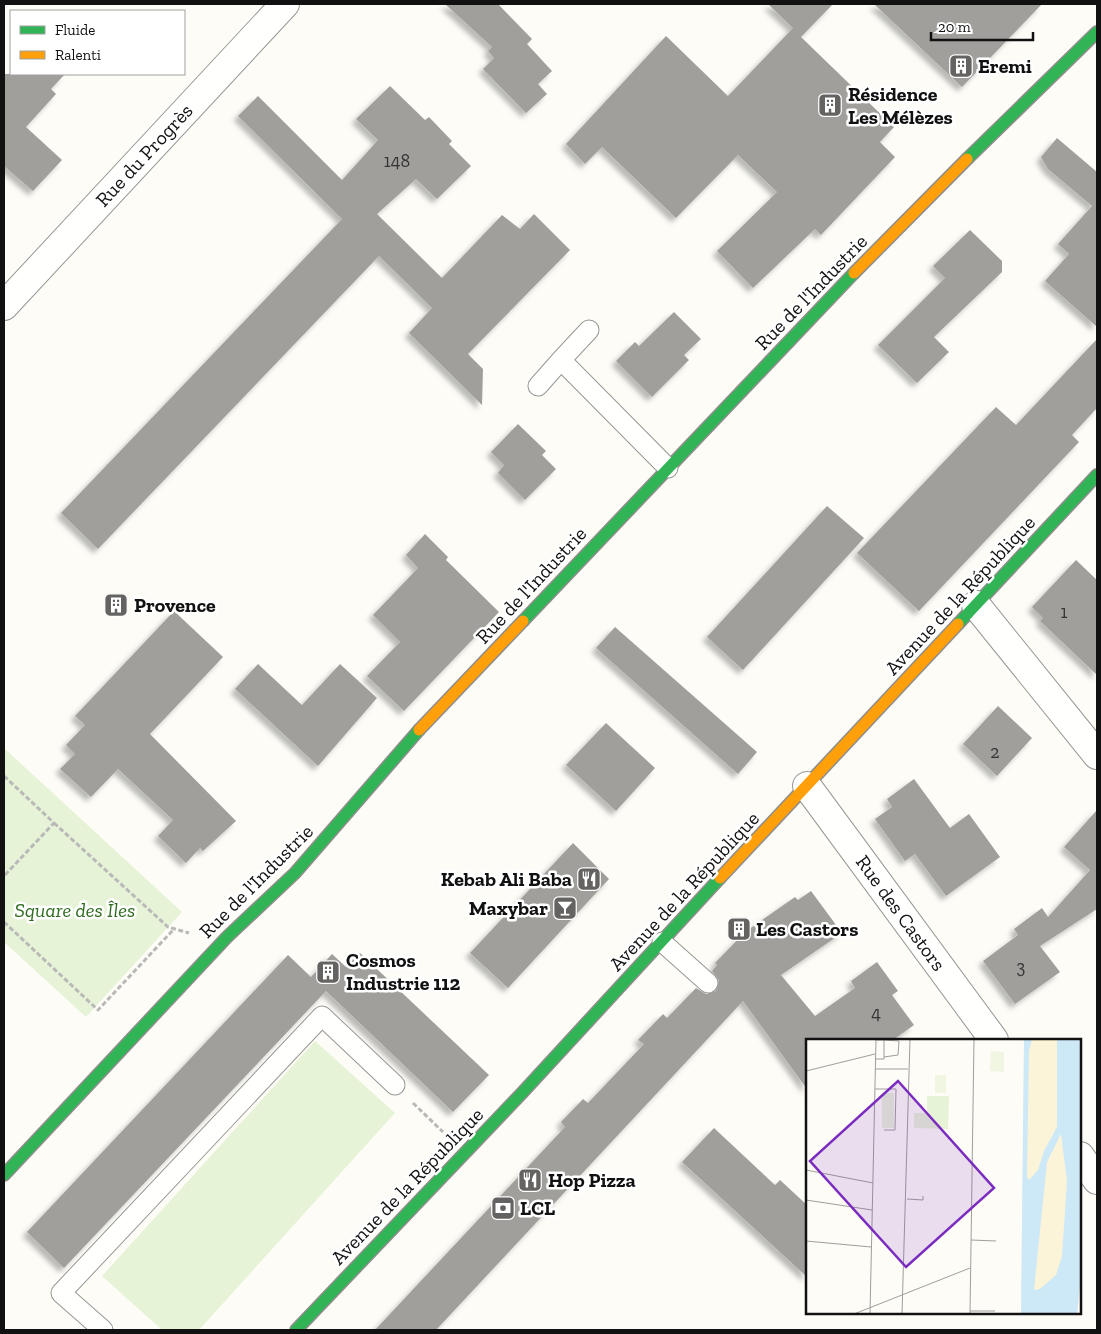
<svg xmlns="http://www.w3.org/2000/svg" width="1101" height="1334" font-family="'Zilla Slab',serif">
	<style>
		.green { fill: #e7f3d7 }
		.building { fill: #a19f9c; filter: url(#shadow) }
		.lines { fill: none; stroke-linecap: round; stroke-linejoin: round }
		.lane-casing { stroke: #979795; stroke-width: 21 }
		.street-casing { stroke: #979795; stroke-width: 30 }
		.fast-casing { stroke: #8e8d8b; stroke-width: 14 }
		.slow-casing { stroke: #8e8d8b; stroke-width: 14 }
		.path { stroke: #b9b9b8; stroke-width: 3; stroke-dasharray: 5 2.5; stroke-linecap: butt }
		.lane { stroke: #fffffe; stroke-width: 19 }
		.street { stroke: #fffffe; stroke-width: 28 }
		.fast { stroke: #30b455; stroke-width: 11 }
		.slow { stroke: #ff9f0a; stroke-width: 11 }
		.labels { text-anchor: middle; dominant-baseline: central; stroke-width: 5; stroke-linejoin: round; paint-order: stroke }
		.number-label { font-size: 18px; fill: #353434 }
		.poi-label { font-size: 20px; font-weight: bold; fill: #111; stroke: #fff; text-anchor: start }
		.street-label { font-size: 20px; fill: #111; stroke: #fff }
		.park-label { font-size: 20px; font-style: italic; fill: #2f6b1f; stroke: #fff }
		.inset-road { fill: none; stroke: #9f9e9b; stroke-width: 1 }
		.view { fill: #7b2cbf; fill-opacity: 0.15; stroke: #7b2cbf; stroke-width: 2.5 }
		.inset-edge { fill: none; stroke: #111; stroke-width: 2.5 }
	</style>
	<defs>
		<filter id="shadow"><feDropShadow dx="-4.5" dy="4.5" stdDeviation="2.5" flood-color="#0004"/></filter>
	</defs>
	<rect width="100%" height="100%" fill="#fdfcf7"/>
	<!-- green -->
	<path class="green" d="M4,748L182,912L86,1017L4,942Z
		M315,1041L395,1113L199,1330H162L102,1276Z"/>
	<!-- building -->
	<path class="building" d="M445,4H498L532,39L527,44L552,71L538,84L547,94L526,113L483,69L494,58L488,51L492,47Z
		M768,4H833L801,37L894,127L880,142L895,157L821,235L815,229L753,288L717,251L777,192L738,155L676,218L602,147L585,164L566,144L666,36L728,96L793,28L797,32Z
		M874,4H1042L962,87Z
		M4,74H65L51,89L56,94L26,127L62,160L33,191L4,166Z
		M390,86L425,120L429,117L452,141L449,144L471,166L437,199L416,179L377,214L442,278L502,215L520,229L534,214L570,250L468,354L483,369L482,405L409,333L432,308L379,256L98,549L61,513L342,219L238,116L258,96L342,180L378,140L356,119Z
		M1057,138L1097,172V327L1045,281L1069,254L1058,244L1092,206L1048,169L1041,157Z
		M970,230L1002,261V272L934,337L949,352L917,383L878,345L945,278L933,266Z
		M674,312L701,339L684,355L689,360L652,397L616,361L635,342L639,346Z
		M1097,339V408L1072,435L1079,442L919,611L857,553L996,407L1016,425Z
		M518,424L546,451L542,455L556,469L525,500L498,473L504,465L491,452Z
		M827,506L864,538L743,670L707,637Z
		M425,534L448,557L446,560L499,612L404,711L367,676L400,642L373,615L418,568L406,555Z
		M1076,560L1097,580V675L1040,621L1043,618L1032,607Z
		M174,611L223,657L150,734L236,821L203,851L200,848L186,863L158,836L173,820L118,769L91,797L60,769L75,754L66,745L85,725L75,716Z
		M615,627L757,752L738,774L596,648Z
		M258,664L302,705L340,664L377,698L318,766L235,689Z
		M998,706L1032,738L997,776L963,744Z
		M606,723L655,768L616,811L566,765Z
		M914,779L950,828L969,814L1000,857L946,896L915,854L905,861L875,819L892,807L887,799Z
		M1097,810V909L1040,946L1060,972L1015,1004L983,961L1018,935L1014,929L1042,908L1048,917L1090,870L1064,847Z
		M573,843L609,879L508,988L470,953Z
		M811,891L842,933L781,975L815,1016L855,988L851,981L877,962L898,991L892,995L914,1025L893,1040H807V1089L743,1001L436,1330H375L565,1127L561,1122L583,1099L588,1103L644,1044L638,1040L663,1014L667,1018L696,988L706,994L716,991L719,980L712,971L717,965L715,963L745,932L795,897L798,900Z
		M360,953L489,1075L453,1112L326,991L64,1268L27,1232L288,955L311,977L332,954L346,967Z
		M714,1128L775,1185L780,1180L807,1205V1277L682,1162Z"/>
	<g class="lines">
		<!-- lane casing -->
		<g class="lane-casing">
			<path id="lane" d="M561,360L589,330
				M538,386L561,360L668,468
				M662,942L708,983
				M103,1330L61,1293L322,1016L395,1085"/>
		</g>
		<!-- street casing -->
		<g class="street-casing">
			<path id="street" d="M4,306L285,4
				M976,605L1097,755
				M807,786L994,1040
				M1080,1156L1097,1180"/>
		</g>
		<!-- fast casing -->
		<g class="fast-casing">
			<path id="fast" d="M967,159L1097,32
				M523,621L854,273
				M958,624L1097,475
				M4,1175L227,937L295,873L419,730
				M296,1330L522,1093L720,878"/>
		</g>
		<!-- slow casing -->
		<g class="slow-casing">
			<path id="slow" d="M854,273L967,159
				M419,730L523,621
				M720,878L958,624"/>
		</g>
		<!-- path -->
		<path class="path" d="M4,776L54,823L4,876
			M54,823L168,927L189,933
			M4,922L98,1010L174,929
			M413,1103L443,1132"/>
		<!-- lane -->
		<use href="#lane" class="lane"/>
		<!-- street -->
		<use href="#street" class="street"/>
		<!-- fast -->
		<use href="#fast" class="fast"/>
		<!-- slow -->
		<use href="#slow" class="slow"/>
	</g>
	<!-- icons -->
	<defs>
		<g id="building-square" transform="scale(1.25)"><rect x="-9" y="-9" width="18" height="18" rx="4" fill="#646362" stroke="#fff"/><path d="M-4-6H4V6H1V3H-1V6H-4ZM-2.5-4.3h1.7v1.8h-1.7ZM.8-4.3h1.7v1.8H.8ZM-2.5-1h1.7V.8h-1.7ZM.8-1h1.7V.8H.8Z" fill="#fff"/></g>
		<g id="restaurant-square" transform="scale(1.25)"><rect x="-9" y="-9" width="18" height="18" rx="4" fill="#646362" stroke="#fff"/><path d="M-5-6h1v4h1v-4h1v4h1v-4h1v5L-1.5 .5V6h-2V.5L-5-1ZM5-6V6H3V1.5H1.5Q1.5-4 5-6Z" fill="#fff"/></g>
		<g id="bar-square" transform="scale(1.25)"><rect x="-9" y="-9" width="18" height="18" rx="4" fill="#646362" stroke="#fff"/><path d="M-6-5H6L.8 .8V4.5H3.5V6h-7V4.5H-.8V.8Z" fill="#fff"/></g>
		<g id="bank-square" transform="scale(1.25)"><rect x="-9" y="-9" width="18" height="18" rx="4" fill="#646362" stroke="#fff"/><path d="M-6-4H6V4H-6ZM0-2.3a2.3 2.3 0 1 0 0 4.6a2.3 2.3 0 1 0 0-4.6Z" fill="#fff"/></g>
	</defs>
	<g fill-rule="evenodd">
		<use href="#building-square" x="961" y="66"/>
		<use href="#building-square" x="830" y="105"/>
		<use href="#building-square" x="116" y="605"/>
		<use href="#restaurant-square" x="589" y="879"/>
		<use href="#bar-square" x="565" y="908"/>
		<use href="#building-square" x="739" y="929"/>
		<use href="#building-square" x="328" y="972"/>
		<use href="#restaurant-square" x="530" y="1180"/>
		<use href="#bank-square" x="503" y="1208"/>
	</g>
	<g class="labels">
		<!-- number labels -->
		<g class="number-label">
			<text x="397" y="161">148</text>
			<text x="1064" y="612">1</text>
			<text x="995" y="752">2</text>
			<text x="1021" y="967">3</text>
			<text x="876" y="1013">4</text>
		</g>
		<!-- poi labels -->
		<g class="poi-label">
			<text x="978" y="66">Eremi</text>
			<text x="848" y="94">Résidence<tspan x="848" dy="23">Les Mélèzes</tspan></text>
			<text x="134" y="605">Provence</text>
			<text x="572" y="879" text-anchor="end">Kebab Ali Baba</text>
			<text x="548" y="908" text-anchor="end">Maxybar</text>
			<text x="756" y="929">Les Castors</text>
			<text x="346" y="960">Cosmos<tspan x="346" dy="23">Industrie 112</tspan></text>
			<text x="548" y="1180">Hop Pizza</text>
			<text x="520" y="1208">LCL</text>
		</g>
		<!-- street labels -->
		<g class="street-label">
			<text transform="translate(144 155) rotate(-47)">Rue du Progrès</text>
			<text transform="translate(811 292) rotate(-46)">Rue de l'Industrie</text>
			<text transform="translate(531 585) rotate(-47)">Rue de l'Industrie</text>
			<text transform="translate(960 595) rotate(-47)">Avenue de la République</text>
			<text transform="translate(256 881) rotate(-45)">Rue de l'Industrie</text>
			<text transform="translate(684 891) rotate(-47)">Avenue de la République</text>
			<text transform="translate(901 913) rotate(54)">Rue des Castors</text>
			<text transform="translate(407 1186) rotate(-46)">Avenue de la République</text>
		</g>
		<!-- park labels -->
		<g class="park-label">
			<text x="75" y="910">Square des Îles</text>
		</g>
	</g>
	<!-- overview -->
	<g transform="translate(806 1039)">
		<rect width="275" height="275" fill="#fdfcf7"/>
		<path d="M76,54H88V89H76ZM121,57H143L142,90L108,89V74H121Z" fill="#e7f3d7"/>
		<path d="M218,0H275V238L271,275H215Z" fill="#fcf4d9"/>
		<path d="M185,12L198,13V33L184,32ZM129,36H140V54H129Z" fill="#f0f6e1"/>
		<path d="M218,0H226L223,12L221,138L223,141L232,131L238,112L251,88V0H275V238L271,275H215ZM255,95L261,142L256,217L250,236L234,250L228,251L241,123Z" fill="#cde8f7" fill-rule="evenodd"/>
		<path class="inset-road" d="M78,18L92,16L93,2L78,1M69,20H78V1H70M69,30H102M0,32L69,15M69,50H90L89,91H78M0,131L67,144M101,160L117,161V157M0,161L66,171M165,201L190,202M0,202L65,208M164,272H189M48,275L164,229M64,275L70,0M96,275L104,0M164,275L168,0"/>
		<path class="view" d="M92,42L188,149L100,228L4,122Z"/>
		<rect width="275" height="275" class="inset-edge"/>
	</g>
	<!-- border -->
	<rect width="1101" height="1334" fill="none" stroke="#111111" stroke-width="10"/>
	<!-- legend -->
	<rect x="10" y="10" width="175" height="65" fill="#ffffff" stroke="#a0a0a0"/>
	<rect x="20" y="26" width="25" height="8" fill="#30b455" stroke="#a0a0a0"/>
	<text x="55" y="35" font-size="15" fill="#111111">Fluide</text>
	<rect x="20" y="51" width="25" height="8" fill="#ff9f0a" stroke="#a0a0a0"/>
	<text x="55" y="60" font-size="15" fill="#111111">Ralenti</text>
	<!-- scale -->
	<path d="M931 32v8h102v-8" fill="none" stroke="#111111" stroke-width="2.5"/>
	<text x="938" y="32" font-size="15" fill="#111111" stroke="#ffffff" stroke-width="4" paint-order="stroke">20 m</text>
</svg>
